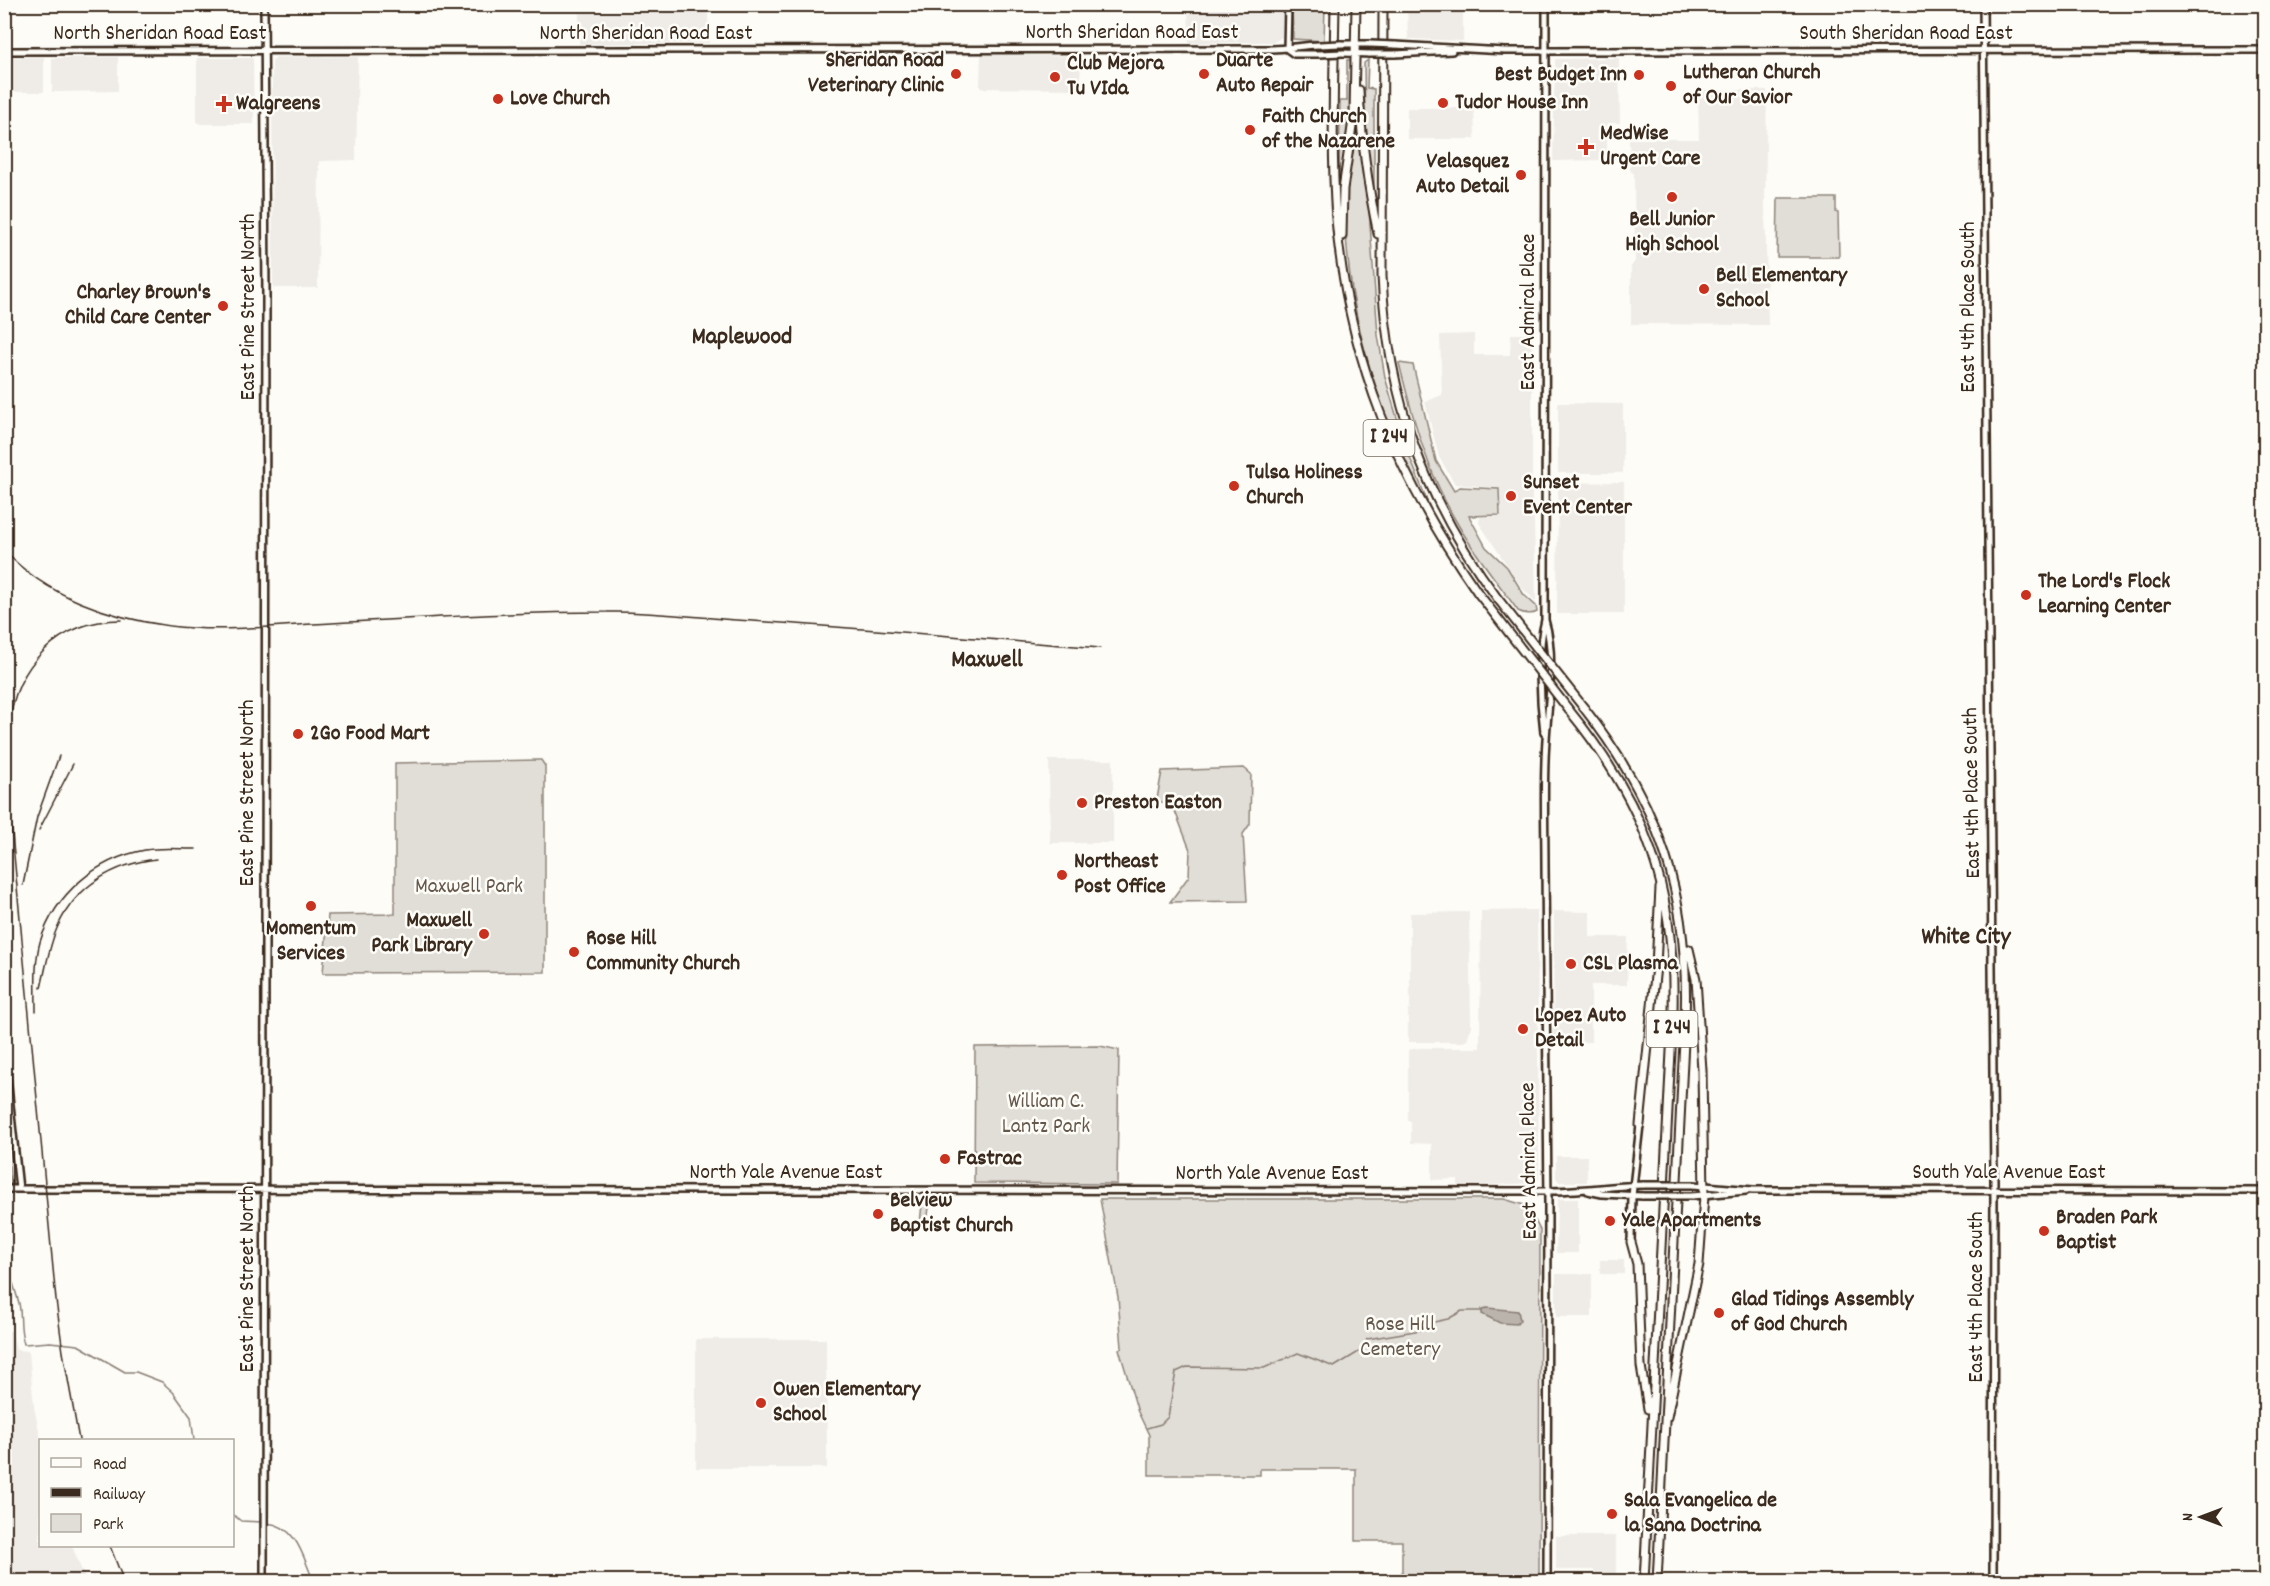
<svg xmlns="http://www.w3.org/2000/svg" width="2270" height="1586" font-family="Dekko,sans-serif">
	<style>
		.built { fill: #efece7 }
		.green { fill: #e1ded7; stroke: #8e847a; stroke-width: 1.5 }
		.water { fill: #bbb4ad; stroke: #887d74; stroke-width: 1.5 }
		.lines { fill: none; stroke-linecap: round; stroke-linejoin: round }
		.stream { stroke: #887d74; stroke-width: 1.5 }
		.secondary-casing { stroke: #3b2a1e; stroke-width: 10 }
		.highway-casing { stroke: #3b2a1e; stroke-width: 11 }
		.secondary { stroke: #fdfcf7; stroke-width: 5 }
		.highway { stroke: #fdfcf7; stroke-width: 7 }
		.rail { stroke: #3b2a1e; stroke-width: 1.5 }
		.secondary-bridge-casing { stroke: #3b2a1e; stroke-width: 10; stroke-linecap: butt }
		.highway-bridge-casing { stroke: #3b2a1e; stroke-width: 11; stroke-linecap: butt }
		.secondary-bridge { stroke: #fdfcf7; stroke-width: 5 }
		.highway-bridge { stroke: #fdfcf7; stroke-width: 7 }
		.poi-dot { fill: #c8321e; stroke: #fdfcf7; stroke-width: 2 }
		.labels { text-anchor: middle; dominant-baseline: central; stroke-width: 5; stroke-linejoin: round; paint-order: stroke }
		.shield { fill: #fdfcf7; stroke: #75695f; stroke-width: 1.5 }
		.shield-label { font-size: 21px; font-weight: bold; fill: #3b2a1e }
		.street-label { font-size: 22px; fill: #3b2a1e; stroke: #fdfcf7 }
		.poi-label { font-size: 22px; font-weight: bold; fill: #3b2a1e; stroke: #fdfcf7; text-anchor: start }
		.park-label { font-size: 22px; fill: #64574c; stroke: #fdfcf7 }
		.neighbourhood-label { font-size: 24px; font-weight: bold; fill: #3b2a1e; stroke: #fdfcf7 }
	</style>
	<rect width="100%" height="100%" fill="#fdfcf7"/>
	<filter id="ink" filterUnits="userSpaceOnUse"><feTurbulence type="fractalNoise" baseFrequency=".0167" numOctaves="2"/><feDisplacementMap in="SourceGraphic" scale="12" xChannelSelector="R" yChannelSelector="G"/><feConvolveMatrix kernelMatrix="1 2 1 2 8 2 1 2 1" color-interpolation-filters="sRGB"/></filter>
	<g filter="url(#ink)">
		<!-- built -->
		<path class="built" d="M1188,5H1284L1282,37L1274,42L1189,43Z
			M1407,5H1463V41L1408,39Z
			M708,12L709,43L579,44V13Z
			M981,55L1081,56L1080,89L980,88Z
			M5,57H44V92H5Z
			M118,57V91L52,92V58Z
			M276,57H358L356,160L319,161L318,288H273L272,61Z
			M197,58H253L254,124H201L197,122Z
			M1619,58L1620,123H1607V160L1553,161L1555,59Z
			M1698,90H1767L1765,204L1768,325L1631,324V267L1635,261L1634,174L1630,170L1629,139H1699Z
			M1407,108H1474L1475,139H1407Z
			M1474,334V355H1510L1511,334H1532V510L1534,519L1536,602L1523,589L1479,523L1480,517L1501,516L1500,488L1455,484L1439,457L1425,402L1442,395L1440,335Z
			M1558,403L1623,404V473H1558Z
			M1624,482V614H1557L1558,483Z
			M1049,760H1113V843H1050Z
			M1537,910L1539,1180L1534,1183L1492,1185H1458V1179L1432,1180V1144L1411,1143V1121H1408V1050L1419,1048H1480L1481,911Z
			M1554,911L1590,912V937H1628L1627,985H1591V1042H1553Z
			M1469,912L1471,1026L1467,1040L1463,1042H1408V1010L1410,1009V913Z
			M1556,1156H1587V1182H1559L1556,1178Z
			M1559,1199H1578V1253H1556L1557,1201Z
			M1600,1260H1624V1274H1600Z
			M1556,1274H1592V1317H1556Z
			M5,1331H12L16,1350L29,1351L34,1407L41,1440L40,1546H72L86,1581H5Z
			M696,1339H826L827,1468H696Z
			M1556,1536H1616V1580H1595L1594,1570H1556Z"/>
		<!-- green -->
		<path class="green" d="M1292,5H1325L1324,41L1293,39Z
			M1347,60H1350L1352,64L1350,119L1341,188L1339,187L1340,101H1347Z
			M1368,60L1367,88L1374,89V189L1372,190L1365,128L1364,63Z
			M1356,118L1368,196L1378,335L1385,377L1405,445L1432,513C1423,495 1413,478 1404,460C1369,384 1347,298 1345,214C1345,182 1352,149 1356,118Z
			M1778,198H1836V212L1838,213L1839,257H1777Z
			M1399,363L1413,365L1436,461L1454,491L1460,487L1499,489L1500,515L1469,516L1486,547L1507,567L1524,595L1536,606L1537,612C1532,615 1524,614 1518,611C1499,584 1477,557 1460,528C1429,477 1413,420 1399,363Z
			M538,760H541L545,766V972L323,973L328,915L395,914V763Z
			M1244,768L1251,774L1250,824L1243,834L1247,901L1170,902L1189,876L1190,850L1175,811L1157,799L1162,771Z
			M1100,1046L1119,1050L1117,1184L974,1183L975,1047Z
			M5,1115L10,1175L11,1184L5,1185Z
			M911,1199H930L927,1224L920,1223L922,1204L913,1203Z
			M1100,1199H1504L1527,1206L1540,1230L1539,1581H1402V1541H1356V1469H1260V1475H1149V1435L1138,1412L1119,1349L1122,1348L1118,1297Z"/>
		<!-- water -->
		<path class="water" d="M1487,1308L1518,1311L1520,1320L1517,1324L1500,1323L1482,1314V1309Z"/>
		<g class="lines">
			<!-- stream -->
			<path class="stream" d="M4,1280L13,1283C15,1290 17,1296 19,1303C22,1319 19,1327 24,1344L50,1342L78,1345L125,1372H136L162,1382L173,1392L191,1417L194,1440
				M1147,1428L1161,1424L1168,1417L1176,1372L1187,1367L1264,1368L1298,1353L1334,1367L1362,1350L1367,1339L1421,1330L1434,1322L1448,1319L1462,1311H1482
				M232,1514L241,1521L262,1522
				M267,1523C298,1526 303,1558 314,1582"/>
			<!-- secondary casing -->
			<g class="secondary-casing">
				<path id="secondary" d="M264,4L266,296L264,1582
					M1983,4L1994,1180L1993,1582
					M1340,44H1370
					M1395,45L1505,51L2266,50
					M1287,49L1288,4
					M1287,49L1294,54H1319
					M4,51L1272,49C1288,49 1302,45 1319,45
					M1343,53L1370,54
					M1395,54L1452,51
					M1545,620C1556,656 1548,703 1546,740C1543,782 1545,824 1545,866C1545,979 1548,1091 1548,1204C1548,1330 1547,1456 1547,1582
					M1544,732C1540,701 1537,650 1545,620L1546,4
					M4,1049L19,1189
					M1693,1185L1753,1190L2266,1191
					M4,1189L1547,1191C1580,1191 1611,1186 1644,1185
					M1588,1191L1602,1194L1643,1196
					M1692,1196L1746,1191
					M1631,1242L1632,1196L1640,1125"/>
			</g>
			<!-- highway casing -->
			<g class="highway-casing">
				<path id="highway" d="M1335,4C1334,75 1331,148 1336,219C1348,359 1397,478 1478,593
					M1383,4L1382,276C1387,397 1425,501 1498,599
					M1359,90C1361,139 1368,187 1378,234
					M1342,236L1343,189L1354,113L1356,4
					M1584,708C1661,806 1690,897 1685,1021L1657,1582
					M1569,710C1646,804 1676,890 1673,1012L1644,1582
					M1640,1125L1656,966L1660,888
					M1631,1242L1637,1264L1641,1366L1648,1409
					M1667,1417L1699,1264L1704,1196L1702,1070L1696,979L1689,949"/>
			</g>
			<!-- secondary -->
			<use href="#secondary" class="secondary"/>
			<!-- highway -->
			<use href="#highway" class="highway"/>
			<!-- rail -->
			<path class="rail" d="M4,550C45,596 110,618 170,626C223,633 279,625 332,623C424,618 516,612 607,612C650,611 693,617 736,620C858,627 979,639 1100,648
				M4,715L9,756
				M9,726C15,666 59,620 121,620
				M4,749L56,1300L63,1352L79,1440
				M39,830L73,764
				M23,885L37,817L59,756
				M41,988C46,968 49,945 58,926C76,886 114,864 156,859
				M36,1011C36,988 34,964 40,942C55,894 96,859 145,850C162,847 179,849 196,849
				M110,1546L124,1582"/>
			<!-- secondary-bridge casing -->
			<g class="secondary-bridge-casing">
				<path id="secondary-bridge" d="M1370,44L1395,45
					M1319,45L1340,44
					M1319,54L1343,53
					M1370,54H1395
					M1644,1185H1693
					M1643,1196H1692"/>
			</g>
			<!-- highway-bridge casing -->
			<g class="highway-bridge-casing">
				<path id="highway-bridge" d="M1478,593L1569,710
					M1498,599L1584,708"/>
			</g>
			<!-- secondary-bridge -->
			<use href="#secondary-bridge" class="secondary-bridge"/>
			<!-- highway-bridge -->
			<use href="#highway-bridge" class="highway-bridge"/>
		</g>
	</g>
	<!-- markers -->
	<g class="poi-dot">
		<circle cx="956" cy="74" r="6"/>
		<circle cx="1204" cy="74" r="6"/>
		<circle cx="1639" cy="75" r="6"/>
		<circle cx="1055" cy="77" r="6"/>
		<circle cx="1671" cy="86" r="6"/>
		<circle cx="498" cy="99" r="6"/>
		<circle cx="1443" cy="103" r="6"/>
		<path d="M221 95h6v6h6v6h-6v6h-6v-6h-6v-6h6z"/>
		<circle cx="1250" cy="130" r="6"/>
		<path d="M1583 138h6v6h6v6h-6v6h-6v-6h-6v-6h6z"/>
		<circle cx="1521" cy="175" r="6"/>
		<circle cx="1672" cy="197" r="6"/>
		<circle cx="1704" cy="289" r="6"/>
		<circle cx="223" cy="306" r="6"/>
		<circle cx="1234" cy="486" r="6"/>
		<circle cx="1511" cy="496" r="6"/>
		<circle cx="2026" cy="595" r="6"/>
		<circle cx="298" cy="734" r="6"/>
		<circle cx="1082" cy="803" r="6"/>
		<circle cx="1062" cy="875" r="6"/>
		<circle cx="311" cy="906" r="6"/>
		<circle cx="484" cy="934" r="6"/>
		<circle cx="574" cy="952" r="6"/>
		<circle cx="1571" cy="964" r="6"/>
		<circle cx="1523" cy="1029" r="6"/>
		<circle cx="945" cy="1159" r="6"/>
		<circle cx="878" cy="1214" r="6"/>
		<circle cx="1610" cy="1221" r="6"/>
		<circle cx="2044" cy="1231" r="6"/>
		<circle cx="1719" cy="1313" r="6"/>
		<circle cx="761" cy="1403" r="6"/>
		<circle cx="1612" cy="1514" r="6"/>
	</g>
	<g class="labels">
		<!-- shield labels -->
		<g class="shield">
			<rect x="1363.5" y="420" width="51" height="36" rx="4.5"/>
			<rect x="1646.5" y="1011" width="51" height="36" rx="4.5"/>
		</g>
		<g class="shield-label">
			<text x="1389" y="438">I 244</text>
			<text x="1672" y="1029">I 244</text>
		</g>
		<!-- street labels -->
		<g class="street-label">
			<text x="1132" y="33">North Sheridan Road East</text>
			<text x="160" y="34">North Sheridan Road East</text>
			<text x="646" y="34">North Sheridan Road East</text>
			<text x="1906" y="34">South Sheridan Road East</text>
			<text transform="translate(249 307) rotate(-90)">East Pine Street North</text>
			<text transform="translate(1969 307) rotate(-90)">East 4th Place South</text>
			<text transform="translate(1529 312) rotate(-90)">East Admiral Place</text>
			<text transform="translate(248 793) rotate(-90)">East Pine Street North</text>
			<text transform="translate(1973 793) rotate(-91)">East 4th Place South</text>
			<text transform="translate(1530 1161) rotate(-91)">East Admiral Place</text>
			<text x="786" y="1173">North Yale Avenue East</text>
			<text x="2009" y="1173">South Yale Avenue East</text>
			<text x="1272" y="1174">North Yale Avenue East</text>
			<text transform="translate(248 1279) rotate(-90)">East Pine Street North</text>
			<text transform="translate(1977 1297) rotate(-90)">East 4th Place South</text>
		</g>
		<!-- poi labels -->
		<g class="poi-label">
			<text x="944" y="61" text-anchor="end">Sheridan Road<tspan x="944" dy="25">Veterinary Clinic</tspan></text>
			<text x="1216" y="61">Duarte<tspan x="1216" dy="25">Auto Repair</tspan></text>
			<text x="1067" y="64">Club Mejora<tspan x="1067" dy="25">Tu VIda</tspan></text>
			<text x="1683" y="73">Lutheran Church<tspan x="1683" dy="25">of Our Savior</tspan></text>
			<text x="1627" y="75" text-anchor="end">Best Budget Inn</text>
			<text x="510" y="99">Love Church</text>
			<text x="1455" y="103">Tudor House Inn</text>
			<text x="236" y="104">Walgreens</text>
			<text x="1262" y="117">Faith Church<tspan x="1262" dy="25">of the Nazarene</tspan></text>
			<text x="1600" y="134">MedWise<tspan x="1600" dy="25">Urgent Care</tspan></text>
			<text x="1509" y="162" text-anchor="end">Velasquez<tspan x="1509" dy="25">Auto Detail</tspan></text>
			<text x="1672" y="220" text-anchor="middle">Bell Junior<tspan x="1672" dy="25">High School</tspan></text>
			<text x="1716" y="276">Bell Elementary<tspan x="1716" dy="25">School</tspan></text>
			<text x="211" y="293" text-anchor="end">Charley Brown's<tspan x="211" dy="25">Child Care Center</tspan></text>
			<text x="1246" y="473">Tulsa Holiness<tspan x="1246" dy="25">Church</tspan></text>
			<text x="1523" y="483">Sunset<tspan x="1523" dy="25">Event Center</tspan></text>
			<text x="2038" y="582">The Lord's Flock<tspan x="2038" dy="25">Learning Center</tspan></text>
			<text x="310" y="734">2Go Food Mart</text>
			<text x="1094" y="803">Preston Easton</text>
			<text x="1074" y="862">Northeast<tspan x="1074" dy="25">Post Office</tspan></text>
			<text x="472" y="921" text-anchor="end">Maxwell<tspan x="472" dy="25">Park Library</tspan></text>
			<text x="311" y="929" text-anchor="middle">Momentum<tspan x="311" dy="25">Services</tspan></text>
			<text x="586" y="939">Rose Hill<tspan x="586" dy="25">Community Church</tspan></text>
			<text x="1583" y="964">CSL Plasma</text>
			<text x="1535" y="1016">Lopez Auto<tspan x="1535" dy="25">Detail</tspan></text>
			<text x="957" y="1159">Fastrac</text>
			<text x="890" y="1201">Belview<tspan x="890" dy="25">Baptist Church</tspan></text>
			<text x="2056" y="1218">Braden Park<tspan x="2056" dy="25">Baptist</tspan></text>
			<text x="1622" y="1221">Yale Apartments</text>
			<text x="1731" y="1300">Glad Tidings Assembly<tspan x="1731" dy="25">of God Church</tspan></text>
			<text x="773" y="1390">Owen Elementary<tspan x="773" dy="25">School</tspan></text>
			<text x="1624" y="1501">Sala Evangelica de<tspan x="1624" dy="25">la Sana Doctrina</tspan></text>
		</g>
		<!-- park labels -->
		<g class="park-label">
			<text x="469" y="887">Maxwell Park</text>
			<text x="1046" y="1102">William C.<tspan x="1046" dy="25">Lantz Park</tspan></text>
			<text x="1400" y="1325">Rose Hill<tspan x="1400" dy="25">Cemetery</tspan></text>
		</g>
		<!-- neighbourhood labels -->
		<g class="neighbourhood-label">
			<text x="742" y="338">Maplewood</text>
			<text x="987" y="661">Maxwell</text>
			<text x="1966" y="938">White City</text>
		</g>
	</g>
	<!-- margin -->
	<rect width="2270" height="1586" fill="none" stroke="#fdfcf7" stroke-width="24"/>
	<rect x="12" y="12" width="2246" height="1562" fill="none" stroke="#3b2a1e" stroke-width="2" filter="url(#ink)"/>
	<!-- legend -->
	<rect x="39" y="1439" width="195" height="108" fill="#fdfcf7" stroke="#afa8a0" stroke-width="1.5"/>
	<rect x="51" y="1458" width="30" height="9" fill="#fdfcf7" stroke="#afa8a0" stroke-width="1.5"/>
	<text x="93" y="1469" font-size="18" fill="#3b2a1e">Road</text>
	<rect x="51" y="1488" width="30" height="9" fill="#3b2a1e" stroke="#afa8a0" stroke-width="1.5"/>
	<text x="93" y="1499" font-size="18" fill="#3b2a1e">Railway</text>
	<rect x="51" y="1514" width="30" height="18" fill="#e1ded7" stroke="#afa8a0" stroke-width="1.5"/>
	<text x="93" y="1529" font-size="18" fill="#3b2a1e">Park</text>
	<!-- north arrow -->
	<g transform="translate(2201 1517) rotate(270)" stroke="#fdfcf7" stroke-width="4.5" paint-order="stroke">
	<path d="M0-4.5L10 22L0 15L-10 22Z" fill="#3b2a1e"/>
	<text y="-9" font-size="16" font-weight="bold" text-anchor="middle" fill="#3b2a1e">N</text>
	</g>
</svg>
